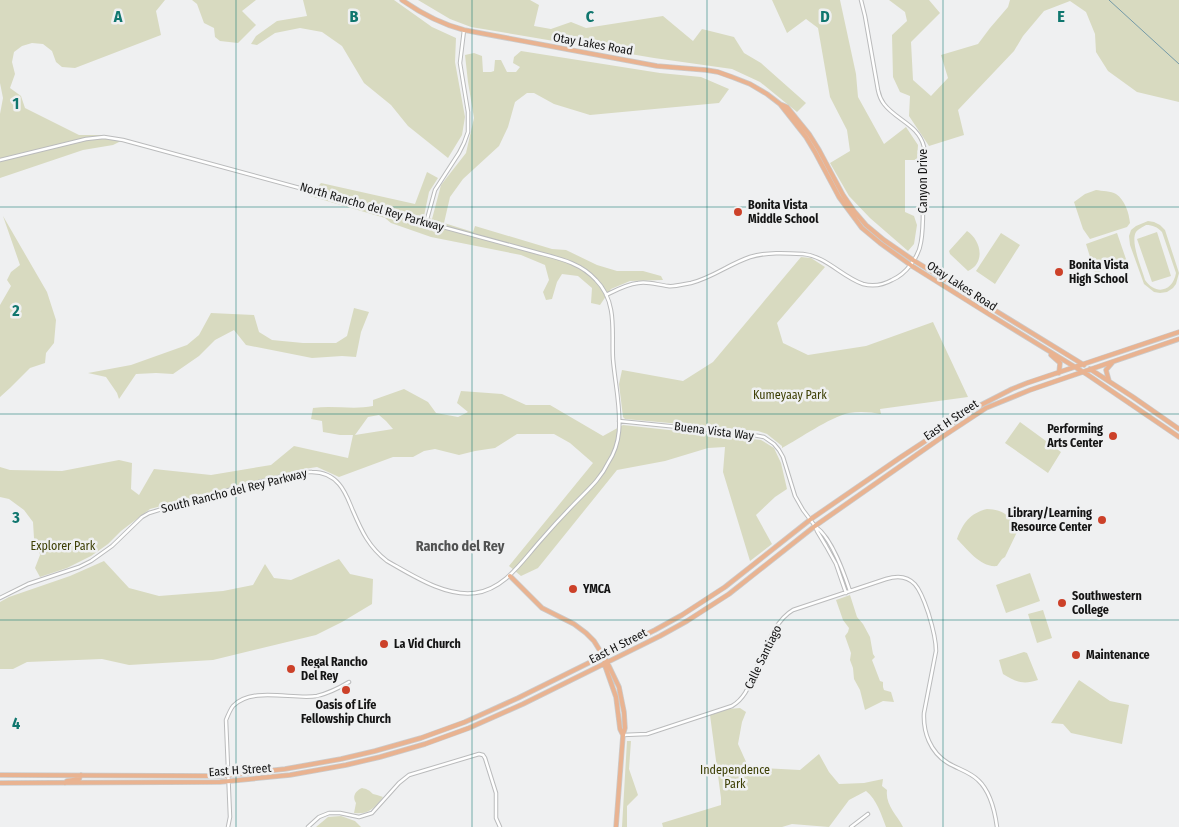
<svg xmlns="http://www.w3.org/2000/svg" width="1179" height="827" font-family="'Fira Sans Condensed',sans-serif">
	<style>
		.green { fill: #d8dac0; fill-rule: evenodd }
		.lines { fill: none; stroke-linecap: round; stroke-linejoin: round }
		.stream { stroke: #7499a6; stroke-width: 1 }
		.minor-casing { stroke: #babbbc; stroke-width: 4.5 }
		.major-casing { stroke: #cbcbcb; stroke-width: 5.5 }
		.minor { stroke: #fff; stroke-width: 2.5 }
		.major { stroke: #e9b391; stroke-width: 4 }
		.grid { fill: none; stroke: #0f766e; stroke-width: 1; stroke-opacity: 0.55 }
		.poi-dot { fill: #cc4129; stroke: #eff0f1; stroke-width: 2 }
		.labels { text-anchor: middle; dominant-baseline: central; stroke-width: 5; stroke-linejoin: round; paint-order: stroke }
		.street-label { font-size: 12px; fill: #141414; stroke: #eff0f1 }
		.poi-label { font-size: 12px; font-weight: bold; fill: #141414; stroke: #eff0f1; text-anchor: start }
		.park-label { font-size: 12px; fill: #3d3f04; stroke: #eff0f1 }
		.neighbourhood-label { font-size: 14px; font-weight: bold; fill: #515252; stroke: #eff0f1 }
		.grid-label { font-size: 16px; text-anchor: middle; font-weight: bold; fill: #0f766e; stroke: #eff0f1; stroke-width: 5; stroke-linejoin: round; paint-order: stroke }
	</style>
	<rect width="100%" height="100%" fill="#eff0f1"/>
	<!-- green -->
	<path class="green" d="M0,0H165L156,11L161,35L75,68L62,67L56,62L52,51L43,44L32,43L22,46L14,52L12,62L15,74L10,88L21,96L25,108L79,135H104L123,140L113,145L83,150L0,178V114L3,98L0,83Z
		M192,0H256L242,11L256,25L238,43L220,41L215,37L214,28L204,23L197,4Z
		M303,0H394L432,27L456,38L455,62L465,117L462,135L448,158L408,126L391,105L364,83L342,46L322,32L300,28L275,33L257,45L251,44L256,36L277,21L307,16Z
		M418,0H530L539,5L534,26L551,29L571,22L586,28L663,16L693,41L702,29L734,37L744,53L761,63L806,103L797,112L760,82L732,69L654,58L471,27L450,19Z
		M772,0H840L856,74L858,97L884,144L906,127L918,145L917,160H905V212L914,216L917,225L914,244L908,251L870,218L849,196L830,163L850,151L847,130L830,97L818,28L806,19L787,33Z
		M889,0H929L940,13L911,42L913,80L931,96L948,78L941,55L978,44L990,28L1008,7L1010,0H1179V102L1137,92L1108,71L1096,52L1095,34L1086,12L1070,1L1044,11L1023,36L1014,51L958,110L964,135L929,146L909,116L910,96L900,92L893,77L892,35L907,21L905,12Z
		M521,51L660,73L701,77L729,89L719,103L590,115L554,104L534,93H527L515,102L508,127L499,146L463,179L450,197L444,223L473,232L475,226L552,249L566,250L597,265L617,271H643L661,276L663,280L630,281L611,289L600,305L591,303L592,288L578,276L562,274L557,282L552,299L546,300L543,292L549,280L545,265L521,255L431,237L391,223L385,218L310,196L321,183L415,204L427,172L438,178L429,192L424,216L432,219L441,185L466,153L474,118L468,82L465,55L474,53L482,56L483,72H491L494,71L495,60H501L507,72H516L520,67L513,63L514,57Z
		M1096,190C1102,191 1111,191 1116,194C1125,200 1129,213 1130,223L1127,227L1090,239L1083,229L1074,202L1085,194Z
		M3,216L47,292L56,320L54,343L46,353L45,363L30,368L10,388L0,397V305L11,286L7,280L11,272L20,265Z
		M1148,221L1154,222L1160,225L1165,230L1179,273L1176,284L1173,288L1167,292L1160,293L1154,292L1144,284L1130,245L1129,236L1131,230L1136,226ZM1146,225C1153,225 1157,227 1162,232L1176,273C1173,291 1156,296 1145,280C1142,269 1130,242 1136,232C1138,229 1143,227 1146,225Z
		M967,231C981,240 986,263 968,271L950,254L949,251Z
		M1157,232L1171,276L1152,282L1137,239Z
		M1001,233L1020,245L995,284L976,271Z
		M1117,233L1127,262L1095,273L1086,244Z
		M801,257L811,258L825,267L777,323L783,343L808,355L866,346L933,322L968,397L880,409L881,414C871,412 859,411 849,413C828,418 801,438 782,448V446L767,434L758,431L625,419L623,417L619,384L622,370L683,381L713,362Z
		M354,308L369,312L361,332L356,357L342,356L312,358L246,345L234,330L215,340L199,356L173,374L156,373L136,374L119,399L117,393L106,377L88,373L131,365L187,345L199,335L211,313L254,315L259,332L272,340L303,343H336L347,336Z
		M404,389L428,402L436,413L458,417L468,412L457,403L461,391L502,394L526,405H550L603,436L623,425L761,440L774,448L781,463L787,489L775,497L756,515L772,544L750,561L723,472L725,447L708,448L665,461L617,470L538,568L521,576L509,566L593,463L570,443L554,434H517L495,448L475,451L459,455L435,449L424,451L413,457H393L339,477L317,467L298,470L150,509L121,531L108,544L91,556L67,568L40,577L35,568L40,555L39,550L34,538L33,522L24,510L9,499L0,497V467L10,470L62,471L119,460L132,463L131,489L139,495L154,469L211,475L271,465L294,446L348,458L353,435H340L323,432L322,421L311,419L313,408C333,405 353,410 373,406V400ZM379,415L386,421L393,429L355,435L368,417Z
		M1020,422L1061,452L1048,473L1005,443Z
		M987,509C1005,510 1008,516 1019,528L1005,557L1002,559L997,566C981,568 967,549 957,539C963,523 970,513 987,509Z
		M339,559L350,574L373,579L372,604L342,622L316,635L213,660L129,665L102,659L27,662L13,669H0V602L9,597L70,576L104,561L129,588L159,596L223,591L253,585L265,564L274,578L291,580Z
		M1030,573L1040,601L1006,613L996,585Z
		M850,595L857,617L863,624L870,637L873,654L875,657L872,660L880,681L883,682V687L884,690L891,692L894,702L883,701L865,710L860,690L854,679L853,668L850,660L851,653L845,636L848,632L849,628L843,620L836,600Z
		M1043,610L1052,638L1037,643L1028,614Z
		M1024,652L1027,653L1038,680C1023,685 1016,682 1003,674L999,660Z
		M1079,680L1110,701L1129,705L1122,744L1071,733L1063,724L1051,723Z
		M740,708L746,712L742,722L738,744L747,764L761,768L800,770L819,754L829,772L839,784L864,783L883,779L882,786L887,790C885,805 897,815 903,827H886C881,814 877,800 866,791L849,800L829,827L792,824L782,827H663L662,823L721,805V798L710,715L728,709Z
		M627,741H631L629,769L638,795L627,806V827H622Z
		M362,788C367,789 369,790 373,794L377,795L383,797C375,808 368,815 354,813L356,803C352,797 355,791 362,788Z
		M341,816L355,821L361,827H316L328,817Z"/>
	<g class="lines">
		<!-- stream -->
		<path class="stream" d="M1109,0L1179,64"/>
		<!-- minor casing -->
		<g class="minor-casing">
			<path id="minor" d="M0,160L86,139L104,137L123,140L535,252C557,258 580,262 596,280C604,288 609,299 611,310C614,326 612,343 613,359C615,383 621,408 619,431C618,442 614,454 608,463C602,476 592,486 582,496C568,510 554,525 541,540C522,561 505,589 475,593C445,597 412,575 387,561C369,547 362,532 353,511C349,502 346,492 339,484C333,477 323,472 312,472C298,471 282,477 267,480C228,490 188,501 149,513L142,517L112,546L91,561L79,567L28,584L0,598
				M426,223L435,190L459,153L464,143L468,132V112L460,63L464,30
				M606,295C616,290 627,284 638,283C648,281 658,285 668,286C675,287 684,284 691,283C712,278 729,264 750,257C766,252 786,253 803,254C826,256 842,277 863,284C874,287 883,285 892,280C906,274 919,257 921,242C923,231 923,219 923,208C923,188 924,167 924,147C919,125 896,120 884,104C881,100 879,95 878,90L865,16L861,0
				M619,421L748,434L764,437L774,444L779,450L783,457L795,496L803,510L815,526L817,531L826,546L836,564L846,593
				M816,527C832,538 844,573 850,591
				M623,735L647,734L732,706C747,697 750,682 756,668C765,649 775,620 793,610L886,579C914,570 921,591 928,612C932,625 936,637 936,651L924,713C923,732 930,752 948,763C958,769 970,772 978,780C990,791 995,812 997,827
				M228,827L230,817L226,720C228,715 230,710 233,706C252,686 293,700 317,696C329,693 339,688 349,682
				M308,827L319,817L329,813H340L359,817L372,813L399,783L409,775L479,754L483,755L485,758L496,793V818L500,827
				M851,827L868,814"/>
		</g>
		<!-- major casing -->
		<g class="major-casing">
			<path id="major" d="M402,0C422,14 441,24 464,30L657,66L706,70L718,72L732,77L750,84L767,94L780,104L806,137L815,152L839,197L862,228L880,243L912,266L992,316L1088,375L1179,437
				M780,104L787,107L809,134L819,150L843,195L854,211L866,225L884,240L913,260L1084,365
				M1051,355L1060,363L1059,373
				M1090,369L1133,397L1179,429
				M1109,381L1106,370L1112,363
				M510,576L542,608L574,624L586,633L594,641L607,662L619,687L624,712L625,728L623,735L616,827
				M604,663L616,697L620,729L623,735
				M0,775L221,776L285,769L341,759L375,751L421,738L465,722L518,698L655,630L682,615L725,587L811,519L901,457L977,407L1012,389L1027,383L1179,332
				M0,783L220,782L290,775L346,765L380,757L425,744L469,728L523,704L660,636L687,621L729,594L815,526L942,437L986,408L1030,390L1179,339
				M65,783L67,781L79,779L81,775"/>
		</g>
		<!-- minor -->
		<use href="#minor" class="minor"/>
		<!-- major -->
		<use href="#major" class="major"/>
	</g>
	<!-- grid -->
	<path class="grid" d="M236,0V827M472,0V827M707,0V827M943,0V827M0,207H1179M0,414H1179M0,620H1179"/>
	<!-- markers -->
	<g class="poi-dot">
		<circle cx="738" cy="212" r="5"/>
		<circle cx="1059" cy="272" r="5"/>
		<circle cx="1113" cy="436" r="5"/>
		<circle cx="1102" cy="520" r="5"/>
		<circle cx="573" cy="589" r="5"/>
		<circle cx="1062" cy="603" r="5"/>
		<circle cx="384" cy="644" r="5"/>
		<circle cx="1076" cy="655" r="5"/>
		<circle cx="291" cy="669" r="5"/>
		<circle cx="346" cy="690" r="5"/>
	</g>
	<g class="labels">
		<!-- street labels -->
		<g class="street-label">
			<text transform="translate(593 44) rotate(10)">Otay Lakes Road</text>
			<text transform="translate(923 181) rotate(-90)">Canyon Drive</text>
			<text transform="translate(372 207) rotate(16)">North Rancho del Rey Parkway</text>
			<text transform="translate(962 286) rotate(33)">Otay Lakes Road</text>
			<text transform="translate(951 420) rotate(-34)">East H Street</text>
			<text transform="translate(714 431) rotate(7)">Buena Vista Way</text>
			<text transform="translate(234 491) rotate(-14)">South Rancho del Rey Parkway</text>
			<text transform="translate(618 646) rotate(-27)">East H Street</text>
			<text transform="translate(763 657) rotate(-64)">Calle Santiago</text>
			<text transform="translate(240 770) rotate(-4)">East H Street</text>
		</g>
		<!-- poi labels -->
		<g class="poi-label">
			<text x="748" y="205">Bonita Vista<tspan x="748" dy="14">Middle School</tspan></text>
			<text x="1069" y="265">Bonita Vista<tspan x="1069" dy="14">High School</tspan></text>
			<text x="1103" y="429" text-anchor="end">Performing<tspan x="1103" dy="14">Arts Center</tspan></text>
			<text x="1092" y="513" text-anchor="end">Library/Learning<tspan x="1092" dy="14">Resource Center</tspan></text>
			<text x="583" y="589">YMCA</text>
			<text x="1072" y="596">Southwestern<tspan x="1072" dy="14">College</tspan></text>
			<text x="394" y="644">La Vid Church</text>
			<text x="1086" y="655">Maintenance</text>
			<text x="301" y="662">Regal Rancho<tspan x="301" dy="14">Del Rey</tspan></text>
			<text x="346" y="705" text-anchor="middle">Oasis of Life<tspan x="346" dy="14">Fellowship Church</tspan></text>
		</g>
		<!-- park labels -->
		<g class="park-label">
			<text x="790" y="395">Kumeyaay Park</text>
			<text x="63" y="546">Explorer Park</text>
			<text x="735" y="770">Independence<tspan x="735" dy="14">Park</tspan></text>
		</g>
		<!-- neighbourhood labels -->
		<g class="neighbourhood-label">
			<text x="460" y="546">Rancho del Rey</text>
		</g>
	</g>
	<g class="grid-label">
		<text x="118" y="22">A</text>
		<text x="354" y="22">B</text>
		<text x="590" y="22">C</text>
		<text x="825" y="22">D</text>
		<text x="1061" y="22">E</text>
		<text x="16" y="109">1</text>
		<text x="16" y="316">2</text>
		<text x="16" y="523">3</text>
		<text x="16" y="729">4</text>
	</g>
</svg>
